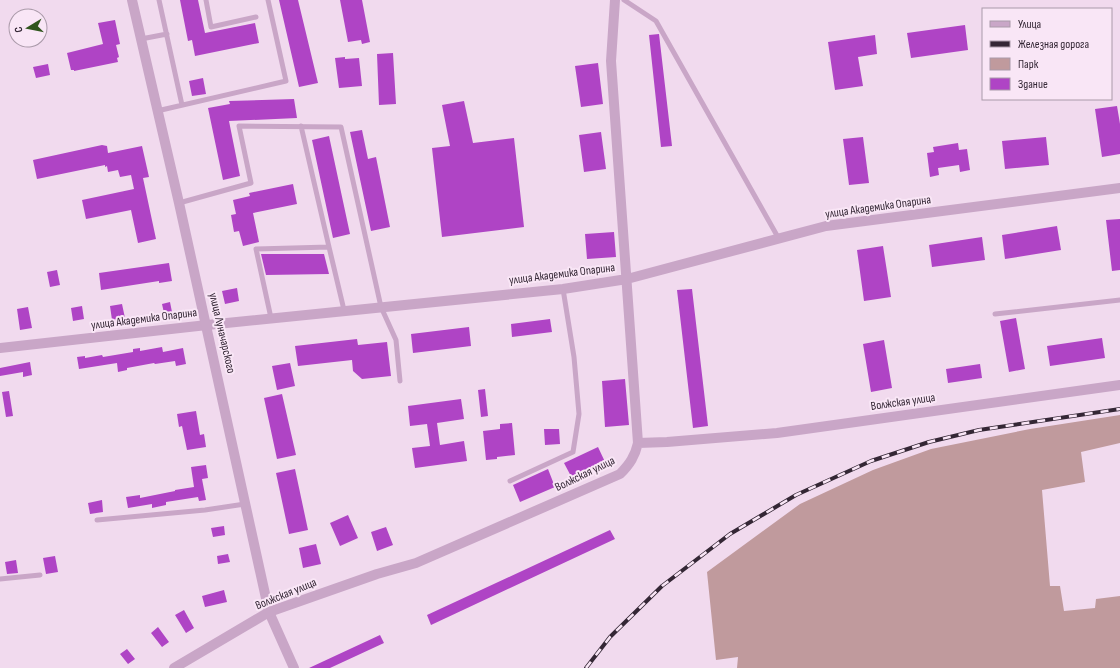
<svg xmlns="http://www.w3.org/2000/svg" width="1120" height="668" font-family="'Sofia Sans Condensed',sans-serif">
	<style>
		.green { fill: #c09a9d }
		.building { fill: #af44c5 }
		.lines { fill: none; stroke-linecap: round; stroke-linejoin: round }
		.service { stroke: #c9a6c7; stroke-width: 5 }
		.minor { stroke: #c9a6c7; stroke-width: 10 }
		.tertiary { stroke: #c9a6c7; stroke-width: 10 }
		.rail-casing { stroke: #342735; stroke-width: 4 }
		.rail { stroke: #f9e6f6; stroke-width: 2.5; stroke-dasharray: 8; stroke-linecap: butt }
		.labels { text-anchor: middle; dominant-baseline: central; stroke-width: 4; stroke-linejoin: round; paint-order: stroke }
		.street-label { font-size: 12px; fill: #342735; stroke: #f9e6f6 }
	</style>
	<rect width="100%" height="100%" fill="#f1daee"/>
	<!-- green -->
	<path class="green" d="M1120,415V443L1081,452L1085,482L1042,490L1050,586H1060L1064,611L1095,608L1096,599L1120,596V668H737L738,657L716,660L707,572L800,504L873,470L931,449L1030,429Z"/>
	<!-- building -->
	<path class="building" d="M180,0H198L205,33L255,23L259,43L195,56L192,40L188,41Z
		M279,0H298L318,83L299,87Z
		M340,0H362L370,42L362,44L361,40L348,42Z
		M115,20L120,44L116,45L119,57L117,58L118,62L74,71V70H71L67,53L103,44L98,23Z
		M965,25L968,50L911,58L907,33Z
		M659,34L672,146L661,147L649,35Z
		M875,35L877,54L858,57L863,86L835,90L828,42Z
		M393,53L396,104L379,105L377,54Z
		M345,57V59L359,58L362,86L339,88L335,58Z
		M598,63L603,104L581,107L575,66Z
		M48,64L50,75L36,78L33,67Z
		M203,78L206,94L192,96L189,81Z
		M294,99L297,118L229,121L240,176L223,180L208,108L230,104L229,101Z
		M464,101L473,143L514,138L524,227L442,237L432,148L450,146L442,105Z
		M1117,106L1120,124V154L1102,157L1095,109Z
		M362,130L368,159L376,157L390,227L371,231L350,132Z
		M601,132L606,169L584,172L579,135Z
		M329,136L350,234L333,238L312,140Z
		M863,137L869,183L849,185L843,139Z
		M1046,137L1049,165L1005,169L1002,141Z
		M958,143L959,150L967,149L970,170L960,172L959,165L938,168L939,175L930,177L927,153L934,152L933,147Z
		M102,145L107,146L108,153L142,146L149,177L143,178L156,239L138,243L131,210L86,219L82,200L134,189L131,175L120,177L118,170L108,172L107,166L105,167V165L37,179L33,160Z
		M293,184L297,204L253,213L259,242L243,246L239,231L234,232L231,215L236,214L233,200L250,196L249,193Z
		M1120,219V270L1112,271L1106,220Z
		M1057,226L1061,250L1005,259L1002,235Z
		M614,232L616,257L587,259L585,234Z
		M982,237L985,260L932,267L929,245Z
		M883,246L891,297L864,301L857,250Z
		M261,254H324L329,274L266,275Z
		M169,263L172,281L159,283V281L101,290L99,273Z
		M57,270L60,285L50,287L47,272Z
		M237,288L239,301L225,304L222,291Z
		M692,289L708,426L693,428L677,290Z
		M170,302L172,312L164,313L162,304Z
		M122,304L125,318L112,320L110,306Z
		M82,306L84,319L73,321L71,308Z
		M28,307L32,328L20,330L17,309Z
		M1016,318L1025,369L1009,372L1000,321Z
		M550,319L552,332L512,337L511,324Z
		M469,327L471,346L413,353L411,334Z
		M1102,338L1105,358L1050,366L1047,346Z
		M357,339L358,345L387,342L391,376L362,379L353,371L352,360L298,366L295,346Z
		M884,340L892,388L871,392L863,344Z
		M162,347L163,352L183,348L186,364L176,366L175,361L155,364L154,363L127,368V370L118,372L117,363L79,369L77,357L85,356V358L102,355L103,357L133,352V349L140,348V351Z
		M30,362L32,375L23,377V372L0,376V368Z
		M290,363L295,386L277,390L272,366Z
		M980,364L982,378L948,383L946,369Z
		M625,379L629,425L605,427L602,381Z
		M485,389L488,416L481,417L478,390Z
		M9,391L13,416L6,417L2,392Z
		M282,394L296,455L277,459L264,398Z
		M461,399L464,419L437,423L440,445L464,441L467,461L415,468L412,448L430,446L427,424L410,426L408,406Z
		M196,411L200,435L204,434L206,447L187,450L182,426L179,427L177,414Z
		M512,423L515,455L497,457V459L486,460L483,431L500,429V424Z
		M544,429H559L560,444L545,445Z
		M598,447L606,464L573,480L564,463Z
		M206,465L208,478L202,479L206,500L199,501L198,497L166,502V505L152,508V504L128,508L126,497L140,495V498L175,491V490L194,487L191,467Z
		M295,469L308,530L289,534L276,473Z
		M548,469L555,487L520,502L513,485Z
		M102,500L103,512L90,514L88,503Z
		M348,515L358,538L340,546L330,523Z
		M224,526L225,535L213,537L211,528Z
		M386,527L393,545L377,551L371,532Z
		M610,530L615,539L431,625L427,615Z
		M316,544L321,564L303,568L299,548Z
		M228,554L230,562L218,564L217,556Z
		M55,556L58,572L46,574L43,558Z
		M16,560L18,573L7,574L5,562Z
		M224,590L227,602L205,607L202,596Z
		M184,610L194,628L186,633L175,615Z
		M158,627L169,642L162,647L151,633Z
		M380,635L384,643L330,668H309Z
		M127,649L135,659L128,664L120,654Z"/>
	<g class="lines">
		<!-- service -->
		<path class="service" d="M159,0L182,105
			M206,0L211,27L256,17
			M624,0L656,21L779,239
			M141,39L167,34
			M157,111L286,81L268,0
			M301,126L329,247
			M179,203L251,183L239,126L341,127L381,307L396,340L400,381
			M995,314L1120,300
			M271,318L256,249L329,247L344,310
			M510,481L573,452L579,414L574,357L563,289
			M97,520L205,510L245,504
			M0,579L40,575"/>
		<!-- minor -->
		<path class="minor" d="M615,0L611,61L638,443
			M0,348L207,325L563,289L627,279L826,226L1120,188
			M269,612L294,668"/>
		<!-- tertiary -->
		<path class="tertiary" d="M132,0L179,203L269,612
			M174,668L269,612L377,574L416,563L620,474C630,464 635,456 638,443L667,442L777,433L1120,385"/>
		<!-- rail casing -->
		<g class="rail-casing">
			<path id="rail" d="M586,668L610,637L662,586L730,534L796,495L871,461L929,442L979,430L1120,409"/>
		</g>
		<!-- rail -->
		<use href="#rail" class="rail"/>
	</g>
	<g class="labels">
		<!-- street labels -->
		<g class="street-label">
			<text transform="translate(878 207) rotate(-8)">улица Академика Опарина</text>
			<text transform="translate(562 274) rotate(-7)">улица Академика Опарина</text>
			<text transform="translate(144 319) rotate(-7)">улица Академика Опарина</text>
			<text transform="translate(222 333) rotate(77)">улица Луначарского</text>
			<text transform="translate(903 402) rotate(-8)">Волжская улица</text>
			<text transform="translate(585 474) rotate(-26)">Волжская улица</text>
			<text transform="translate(286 594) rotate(-22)">Волжская улица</text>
		</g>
	</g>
	<!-- legend -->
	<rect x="982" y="8" width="130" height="92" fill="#f9e6f6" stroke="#aa9aa9"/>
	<rect x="990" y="21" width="20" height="6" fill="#c9a6c7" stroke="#aa9aa9"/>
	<text x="1018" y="28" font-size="12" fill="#342735">Улица</text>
	<rect x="990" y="41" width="20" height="6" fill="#342735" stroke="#aa9aa9"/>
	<text x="1018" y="48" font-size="12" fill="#342735">Железная дорога</text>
	<rect x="990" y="58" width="20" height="12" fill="#c09a9d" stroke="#aa9aa9"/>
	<text x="1018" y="68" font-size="12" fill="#342735">Парк</text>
	<rect x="990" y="78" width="20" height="12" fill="#af44c5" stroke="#aa9aa9"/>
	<text x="1018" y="88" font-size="12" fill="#342735">Здание</text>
	<!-- north arrow -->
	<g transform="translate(28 28) rotate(260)"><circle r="19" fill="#f9e6f6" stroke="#aa9aa9"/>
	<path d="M0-3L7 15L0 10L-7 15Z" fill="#30561d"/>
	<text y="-6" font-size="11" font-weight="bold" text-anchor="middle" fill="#342735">С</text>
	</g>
</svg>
